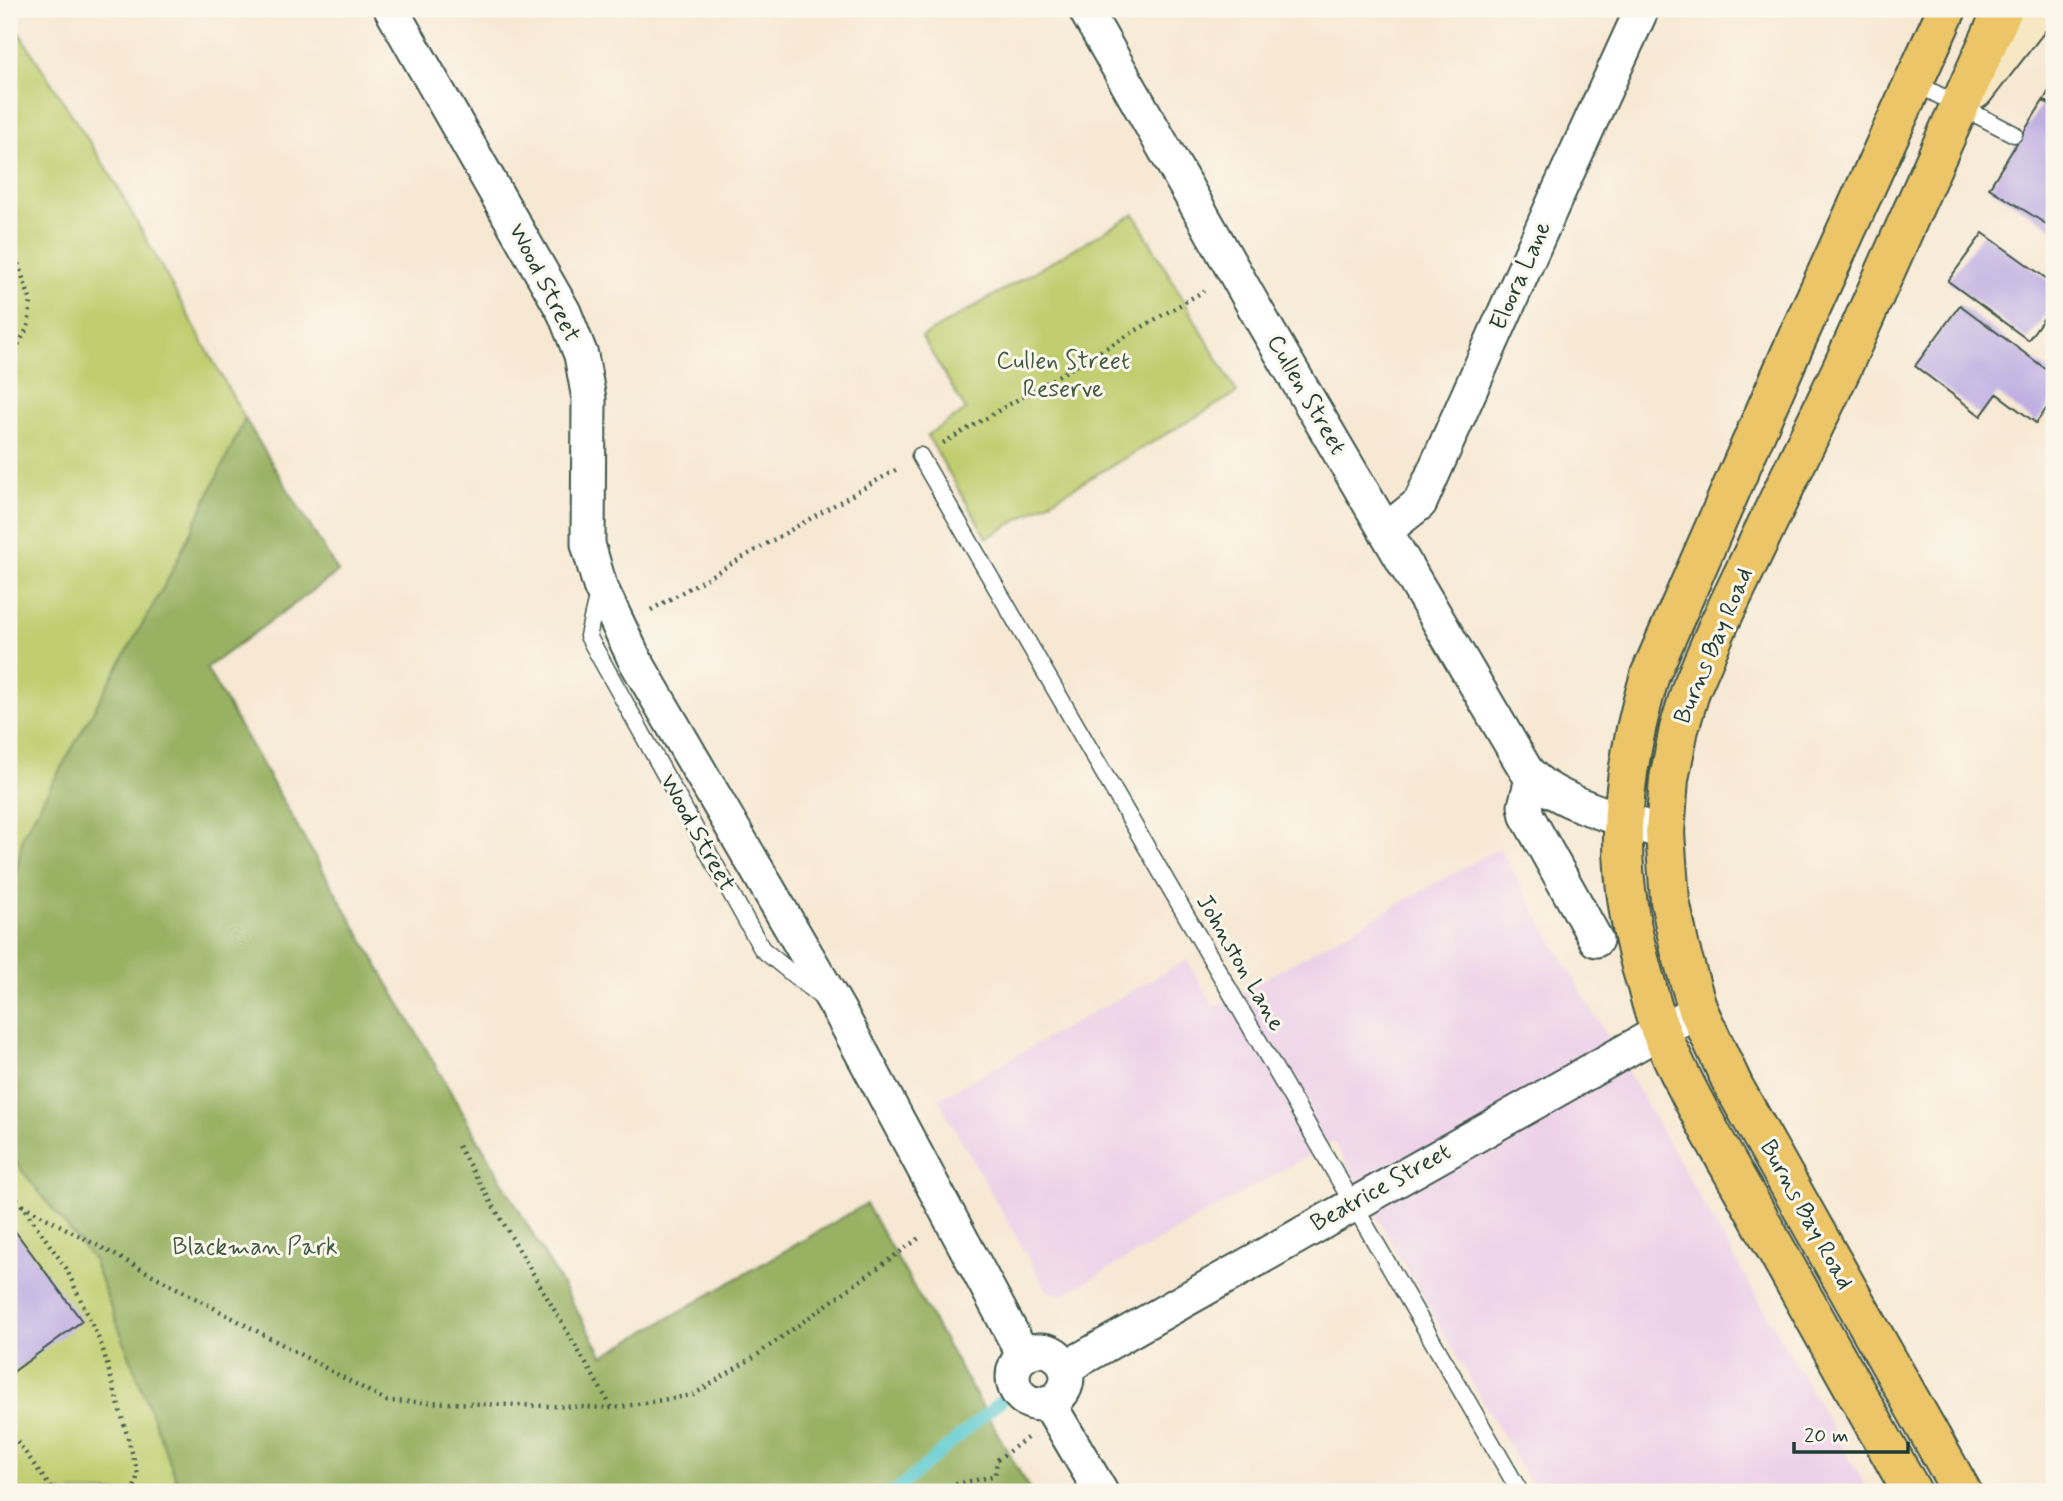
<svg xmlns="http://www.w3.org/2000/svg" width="2063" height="1501" font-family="Mynerve,sans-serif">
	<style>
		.built { fill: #edd1e9 }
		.green { fill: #c0ce6f; stroke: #708652; stroke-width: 2 }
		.forest { fill: #98b162; stroke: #5c774b; stroke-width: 2 }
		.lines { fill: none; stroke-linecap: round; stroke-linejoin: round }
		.stream { stroke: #5dcbd1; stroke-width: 12 }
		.building { fill: #bfaee2 }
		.lane-casing { stroke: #3f574c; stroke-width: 19 }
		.street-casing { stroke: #3f574c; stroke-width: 37 }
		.secondary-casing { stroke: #3f574c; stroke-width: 42 }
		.primary-casing { stroke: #3f574c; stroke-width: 42 }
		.path { stroke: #3f574c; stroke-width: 4.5; stroke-dasharray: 2 5; stroke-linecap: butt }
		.lane { stroke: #fff; stroke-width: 16 }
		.street { stroke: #fff; stroke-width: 33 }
		.secondary { stroke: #f7e8c3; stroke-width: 38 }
		.primary { stroke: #ecc569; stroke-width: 38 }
		.labels { text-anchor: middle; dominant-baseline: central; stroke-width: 6; stroke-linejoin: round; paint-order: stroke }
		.street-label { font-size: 24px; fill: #1f3d34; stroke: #fbf7ec }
		.park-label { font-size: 24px; fill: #3f5a40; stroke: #fbf7ec }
	</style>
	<rect width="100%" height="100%" fill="#fbf7ec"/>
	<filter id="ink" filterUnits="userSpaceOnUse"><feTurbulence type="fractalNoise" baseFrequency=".0143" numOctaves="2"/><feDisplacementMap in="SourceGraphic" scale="14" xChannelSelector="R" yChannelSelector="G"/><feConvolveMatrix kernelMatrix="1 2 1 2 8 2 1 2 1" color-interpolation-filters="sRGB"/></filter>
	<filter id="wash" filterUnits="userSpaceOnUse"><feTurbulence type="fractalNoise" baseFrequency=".00686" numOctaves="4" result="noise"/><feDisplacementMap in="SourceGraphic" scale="28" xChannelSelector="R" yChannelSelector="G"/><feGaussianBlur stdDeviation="1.57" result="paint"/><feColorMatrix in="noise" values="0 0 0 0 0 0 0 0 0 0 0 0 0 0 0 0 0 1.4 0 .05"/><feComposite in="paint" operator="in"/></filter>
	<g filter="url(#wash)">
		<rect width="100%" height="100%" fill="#f7e8d3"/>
		<!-- built -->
		<path class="built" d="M1499,848L1869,1492H1535L1333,1141L1063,1295L1047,1291L938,1099L1187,960L1214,1007Z"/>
		<!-- green -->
		<path class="green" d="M9,17L112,177L245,419L338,572L206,668L603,1356L866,1204L1031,1492H9Z
			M1134,214L1237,393L987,538L927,435L966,410L922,337Z"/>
		<!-- forest -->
		<path class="forest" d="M245,419L338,572L206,668L603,1356L866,1204L1031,1492H181L93,1260L9,1154V911L23,835L169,577Z"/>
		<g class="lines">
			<!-- stream -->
			<path class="stream" d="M894,1492L1001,1401"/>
		</g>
		<g id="blocks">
			<!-- building -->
			<path class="building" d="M2054,81V106L2044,100Z
				M2043,101L2054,108V229L1989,188Z
				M1983,233L2054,284V304L2028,340L1948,281Z
				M1960,305L2054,375V398L2036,423L1997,394L1981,416L1915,366Z
				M9,1223L82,1321L9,1375Z"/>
		</g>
	</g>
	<g filter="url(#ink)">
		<use href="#blocks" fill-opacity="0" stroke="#3f574c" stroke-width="2"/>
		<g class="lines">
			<!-- lane casing -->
			<g class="lane-casing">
				<path id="lane" d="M1915,83L2014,134
					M920,456L1520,1492
					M598,593L588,636L762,949L821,997"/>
			</g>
			<!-- street casing -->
			<g class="street-casing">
				<path id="street" d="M391,9L564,312L581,355L589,399L588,544L600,586L635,660L841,1014L1024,1356
					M1085,9L1264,324L1526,770C1551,802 1625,820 1665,833
					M1385,531L1420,503L1553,204L1642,9
					M1532,779L1525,806L1527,816L1596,940
					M1013 1377a27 27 0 1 1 54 0a27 27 0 1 1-54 0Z
					M1065,1368L1698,1010
					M1048,1402L1101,1492"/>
			</g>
			<!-- secondary casing -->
			<g class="secondary-casing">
				<path id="secondary" d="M1974,90L2037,9"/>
			</g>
			<!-- primary casing -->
			<g class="primary-casing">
				<path id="primary" d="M1912,1492C1862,1403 1812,1314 1762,1224C1727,1161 1689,1099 1661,1032C1655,1018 1651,1002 1647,987C1612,874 1617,787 1650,675L1795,343L1947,9
					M1962,1492L1734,1087L1698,1010L1680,949L1670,901L1665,833L1669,779L1679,729L1691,689L1719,624L1842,368L2003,9"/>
			</g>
			<!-- path -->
			<path class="path" d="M9,237L31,302L28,327L9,361
				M943,443L1204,291
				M651,610L899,468
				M458,1146L612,1408
				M9,1187L66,1268L102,1346L138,1474L133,1492
				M22,1205L387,1401L613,1408L693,1395L757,1355L922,1236
				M9,1430L54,1492
				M936,1492C954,1482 975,1482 995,1475L997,1460L1027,1438"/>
			<!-- lane -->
			<use href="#lane" class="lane"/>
			<!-- street -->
			<use href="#street" class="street"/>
			<!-- secondary -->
			<use href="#secondary" class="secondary"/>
			<!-- primary -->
			<use href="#primary" class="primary"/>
		</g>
	</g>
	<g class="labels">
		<!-- street labels -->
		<g class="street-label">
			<text transform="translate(1521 276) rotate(-66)">Eloora Lane</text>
			<text transform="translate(544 283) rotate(63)">Wood Street</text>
			<text transform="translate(1306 395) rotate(60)">Cullen Street</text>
			<text transform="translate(1714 646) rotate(-67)">Burns Bay Road</text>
			<text transform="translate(697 833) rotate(61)">Wood Street</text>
			<text transform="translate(1240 963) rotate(60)">Johnston Lane</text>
			<text transform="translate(1381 1188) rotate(-29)">Beatrice Street</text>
			<text transform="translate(1806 1215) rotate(61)">Burns Bay Road</text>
		</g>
		<!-- park labels -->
		<g class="park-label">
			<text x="1063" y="361">Cullen Street<tspan x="1063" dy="28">Reserve</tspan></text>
			<text x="255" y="1247">Blackman Park</text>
		</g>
	</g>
	<!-- margin -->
	<rect width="2063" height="1501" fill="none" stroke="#fbf7ec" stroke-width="35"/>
	<!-- scale -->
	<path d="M1794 1442v10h114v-10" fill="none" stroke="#1f3d34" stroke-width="3.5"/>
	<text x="1804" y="1442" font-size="21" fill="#1f3d34" stroke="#fbf7ec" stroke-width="5" paint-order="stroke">20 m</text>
</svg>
